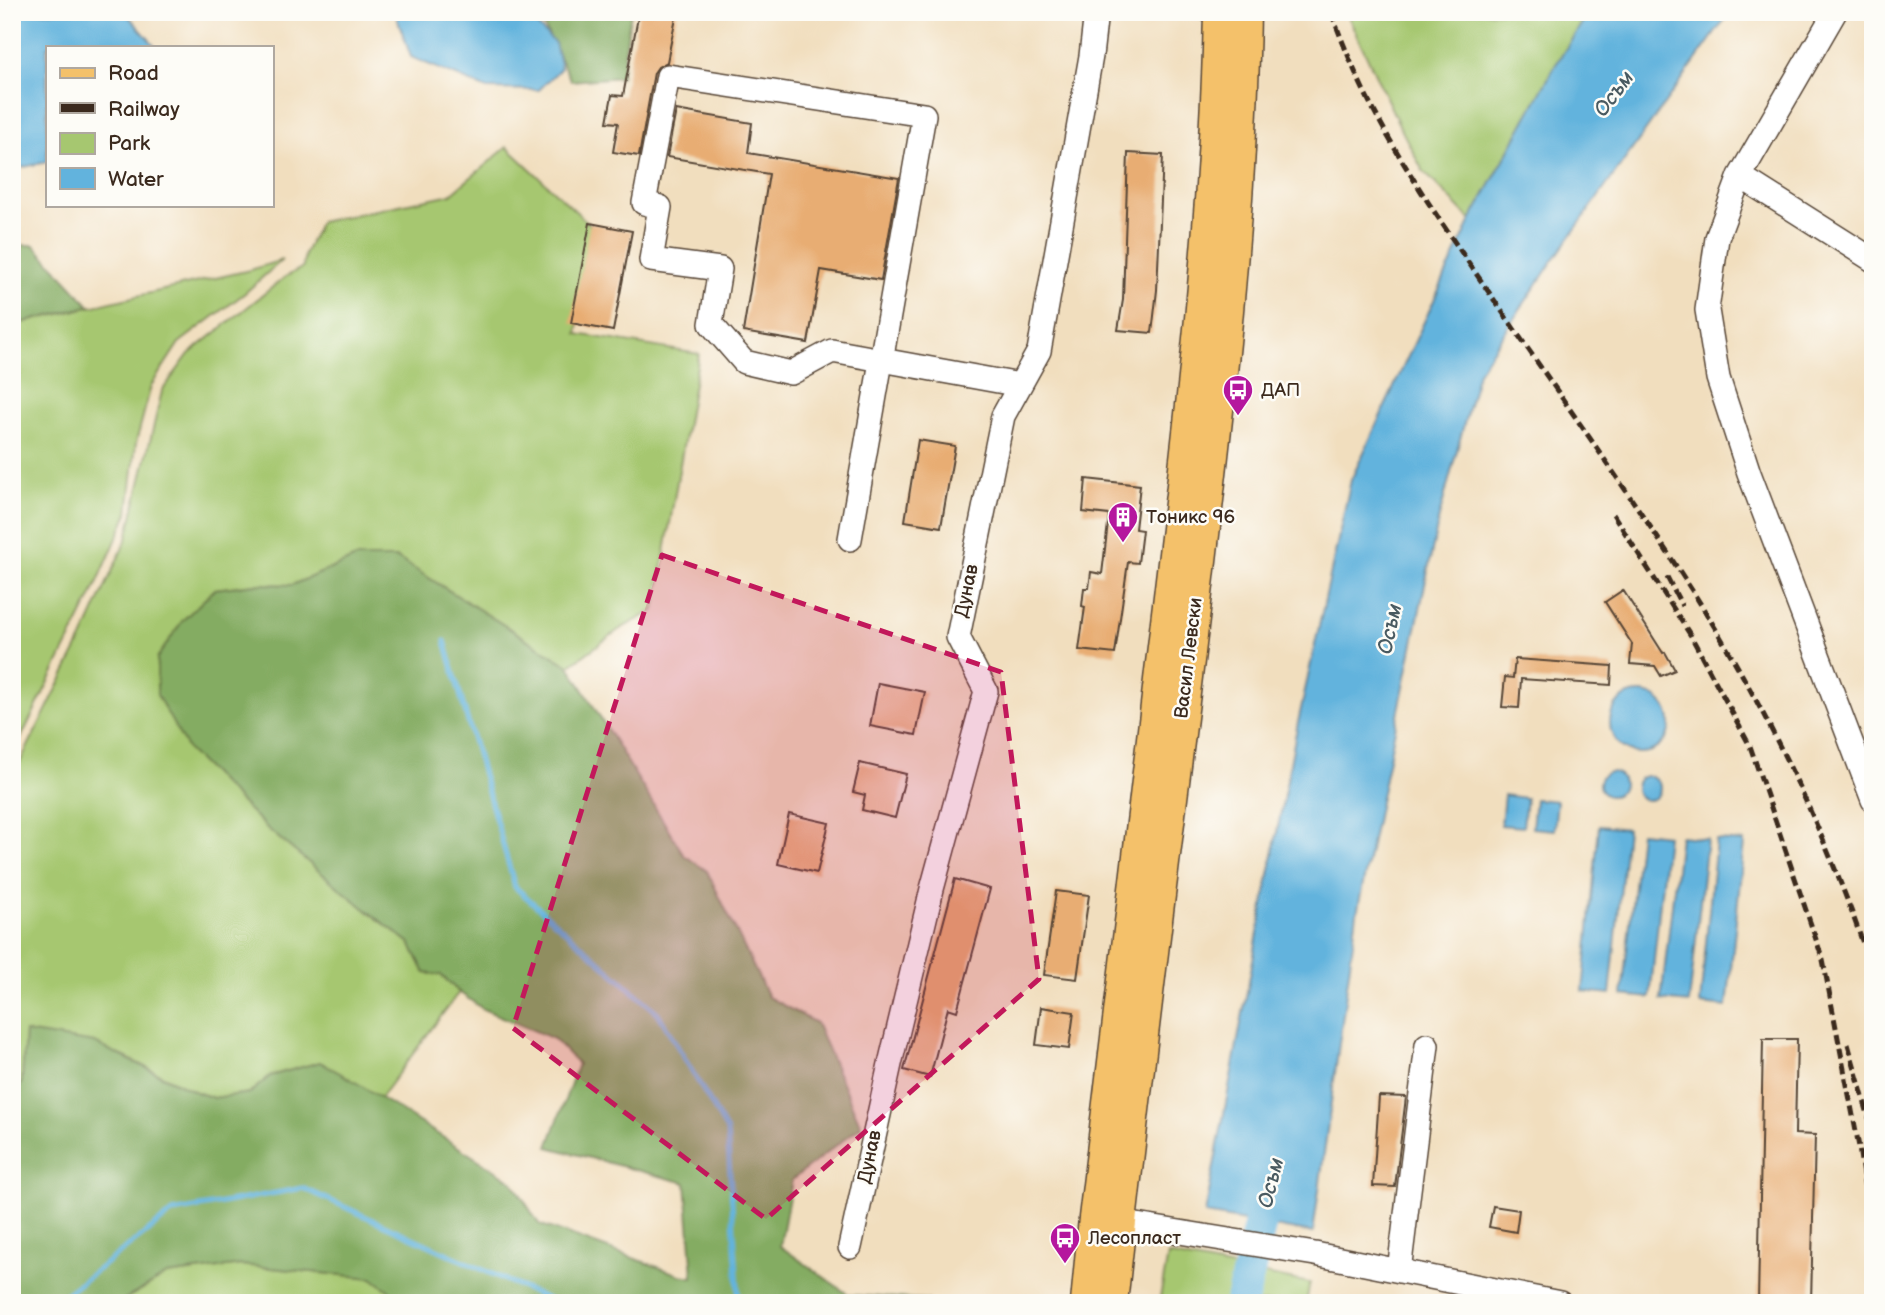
<svg xmlns="http://www.w3.org/2000/svg" width="1885" height="1315" font-family="'Balsamiq Sans',sans-serif">
	<style>
		.green { fill: #a6c770; stroke: #707847; stroke-width: 2 }
		.forest { fill: #84ac62; stroke: #606b40; stroke-width: 2 }
		.water { fill: #62b3dd; stroke: #4e6e7e; stroke-width: 2 }
		.lines { fill: none; stroke-linecap: round; stroke-linejoin: round }
		.stream { stroke: #62b3dd; stroke-width: 5 }
		.river { stroke: #62b3dd; stroke-width: 33 }
		.building { fill: #e8ad73 }
		.minor-casing { stroke: #564536; stroke-width: 26 }
		.major-casing { stroke: #564536; stroke-width: 33 }
		.minor { stroke: #fff; stroke-width: 23 }
		.major { stroke: #f4c16a; stroke-width: 30 }
		.rail { stroke: #3b2a1e; stroke-width: 5; stroke-dasharray: 10 5; stroke-linecap: butt }
		.marked { fill: #c2185b; fill-opacity: 0.2; stroke: #c2185b; stroke-width: 5; stroke-dasharray: 14 9; stroke-linejoin: round }
		.labels { text-anchor: middle; dominant-baseline: central; stroke-width: 5; stroke-linejoin: round; paint-order: stroke }
		.poi-label { font-size: 19px; fill: #3b2a1e; stroke: #fdfcf7; text-anchor: start }
		.street-label { font-size: 19px; fill: #3b2a1e; stroke: #fdfcf7 }
		.water-label { font-size: 21px; font-style: italic; fill: #495a61; stroke: #fdfcf7 }
	</style>
	<rect width="100%" height="100%" fill="#fdfcf7"/>
	<filter id="ink" filterUnits="userSpaceOnUse"><feTurbulence type="fractalNoise" baseFrequency=".0143" numOctaves="2"/><feDisplacementMap in="SourceGraphic" scale="14" xChannelSelector="R" yChannelSelector="G"/><feConvolveMatrix kernelMatrix="1 2 1 2 8 2 1 2 1" color-interpolation-filters="sRGB"/></filter>
	<filter id="wash" filterUnits="userSpaceOnUse"><feTurbulence type="fractalNoise" baseFrequency=".00686" numOctaves="4" result="noise"/><feDisplacementMap in="SourceGraphic" scale="28" xChannelSelector="R" yChannelSelector="G"/><feGaussianBlur stdDeviation="1.57" result="paint"/><feColorMatrix in="noise" values="0 0 0 0 0 0 0 0 0 0 0 0 0 0 0 0 0 1.4 0 .05"/><feComposite in="paint" operator="in"/></filter>
	<g filter="url(#wash)">
		<rect width="100%" height="100%" fill="#f1debe"/>
		<!-- green -->
		<path class="green" d="M1346,12H1589L1555,66L1471,220L1423,171L1400,127Z
			M507,147L598,232L577,334L699,354L655,610L620,629L569,666L397,558H356L292,585L255,584L215,589L188,750L268,829L370,913L410,943L425,973L441,975L459,992L380,1098L320,1062L270,1076L250,1093L213,1098L194,1091L123,1056L25,1032L22,1082L12,1100V778L82,639L127,538L162,391L189,354L285,277L303,267L305,253L320,222L451,194Z
			M282,260L245,293L179,343L151,386L136,443L128,513L92,595L12,756V325L250,270Z
			M1168,1255L1310,1283L1306,1303H1159Z
			M241,1265L373,1278L406,1303H118L167,1275Z"/>
		<!-- forest -->
		<path class="forest" d="M537,12H631L621,77L571,81Z
			M12,245H34L90,306L12,325Z
			M356,558H397L569,666L684,855L707,871L768,997L816,1023L861,1126L792,1180L780,1246L849,1295L928,1300L929,1303H406L372,1278L241,1265L167,1275L118,1303H12V1101L22,1082L25,1032L95,1043L193,1091L213,1098L250,1093L270,1076L320,1062L349,1078L512,1181L539,1224L680,1275L693,1277L686,1183L548,1147L578,1064L554,1039L483,1009L459,992L441,975L425,973L410,943L370,913L268,829L188,750L157,695V658L183,620L215,589L255,584L292,585Z"/>
		<!-- water -->
		<path class="water" d="M12,12H125L156,47H47V162L15,169L12,180Z
			M395,12H524L555,43L561,68L539,90L487,89L411,57Z
			M1589,12H1730L1552,262L1478,372L1439,517L1357,913L1313,1233L1205,1214L1297,727L1351,480L1471,220L1555,66Z
			M1610 723a30 30 0 1 1 60 0a30 30 0 1 1-60 0Z
			M1599 784a12 12 0 1 1 24 0a12 12 0 1 1-24 0Z
			M1636 788a12 12 0 1 1 24 0a12 12 0 1 1-24 0Z
			M1504,795L1526,798L1523,827L1501,825Z
			M1535,799L1557,801L1554,830L1532,828Z
			M1599,826L1627,829L1610,994L1583,991Z
			M1640,832L1667,835L1650,998L1622,995Z
			M1680,836L1707,839L1689,1003L1661,1000Z
			M1716,840L1744,842L1727,1007L1700,1004Z"/>
		<g class="lines">
			<!-- stream -->
			<path class="stream" d="M445,641L515,887L658,1013L727,1131L739,1303
				M54,1303L173,1212L303,1188L556,1303"/>
			<!-- river -->
			<path class="river" d="M1241,1303L1271,1179"/>
		</g>
		<g id="blocks">
			<!-- building -->
			<path class="building" d="M639,12H677L667,62L658,67L654,73L639,156L613,152L618,123L607,122L612,95L623,96Z
				M676,110L752,123L748,153L899,178L881,280L821,270L808,343L743,332L769,174L667,157Z
				M1128,153L1163,155L1157,290L1152,333L1118,330L1123,300Z
				M590,223L632,231L613,331L571,323Z
				M918,440L955,446L941,527L905,521Z
				M1086,479L1140,485L1135,529L1142,530L1138,563L1128,562L1115,654L1079,650L1085,607L1082,606L1084,588H1089L1091,572L1102,574L1109,515L1083,512Z
				M1623,590L1663,653L1665,652L1675,670L1661,676L1655,666L1630,664L1632,644L1605,602Z
				M1515,659L1612,666L1611,685L1521,679L1519,708L1502,707L1505,677L1513,678Z
				M878,683L925,692L916,735L870,726Z
				M860,763L906,774L895,818L862,810L865,795L853,792Z
				M789,814L829,823L817,873L778,864Z
				M955,879L990,889L957,1011L948,1008L930,1077L904,1070Z
				M1056,891L1089,895L1077,979L1044,975Z
				M1041,1007L1074,1012L1069,1049L1036,1045Z
				M1763,1039H1797L1795,1134L1815,1135L1811,1303H1758Z
				M1379,1096L1406,1097L1395,1187L1373,1186Z
				M1493,1206L1519,1210L1516,1232L1489,1227Z"/>
		</g>
	</g>
	<g filter="url(#ink)">
		<use href="#blocks" fill-opacity="0" stroke="#564536" stroke-width="2"/>
		<g class="lines">
			<!-- minor casing -->
			<g class="minor-casing">
				<path id="minor" d="M1835,12L1740,176L1717,238L1707,310L1718,378L1749,473L1873,800
					M1740,176L1873,260
					M850,539L924,115L668,76L644,203L660,207L651,260L720,269L711,324L744,362L791,373L832,351L1020,385
					M1106,1220L1315,1254L1560,1303
					M850,1247L890,1064L932,889L986,691L958,637L1003,416L1039,351L1091,56L1096,12
					M1399,1271L1427,1045"/>
			</g>
			<!-- major casing -->
			<g class="major-casing">
				<path id="major" d="M1086,1303L1094,1218C1119,1016 1143,815 1167,613C1191,413 1215,214 1219,12
					M1112,1303C1136,1080 1165,858 1192,636C1217,428 1242,221 1245,12"/>
			</g>
			<!-- minor -->
			<use href="#minor" class="minor"/>
			<!-- major -->
			<use href="#major" class="major"/>
			<!-- rail -->
			<path class="rail" d="M1331,12C1341,38 1351,64 1363,89C1397,159 1442,224 1486,288C1555,389 1627,489 1693,592C1768,711 1829,839 1873,973
				M1613,514L1691,636L1750,746L1823,960L1859,1147L1873,1246
				M1667,577L1682,606
				M1848,1044L1873,1132"/>
		</g>
	</g>
	<!-- marked area -->
	<path class="marked" d="M662,555L1001,672L1039,979L766,1219L513,1028Z"/>
	<!-- icons -->
	<defs>
		<g id="bus-pin" transform="scale(1.575)"><path d="M0 17L-7.5 6A9.5 9.5 0 1 1 7.5 6Z" fill="#b5179e" stroke="#fdfcf7"/><path d="M-5-6H5V4H4V6H2V4H-2V6H-4V4H-5ZM-3.5-4V0h7V-4ZM-3.5 1.2v1.5H-2V1.2ZM2 1.2v1.5H3.5V1.2Z" fill="#fff"/></g>
		<g id="building-pin" transform="scale(1.575)"><path d="M0 17L-7.5 6A9.5 9.5 0 1 1 7.5 6Z" fill="#b5179e" stroke="#fdfcf7"/><path d="M-4-6H4V6H1V3H-1V6H-4ZM-2.5-4.3h1.7v1.8h-1.7ZM.8-4.3h1.7v1.8H.8ZM-2.5-1h1.7V.8h-1.7ZM.8-1h1.7V.8H.8Z" fill="#fff"/></g>
	</defs>
	<g fill-rule="evenodd">
		<use href="#bus-pin" x="1238" y="390"/>
		<use href="#building-pin" x="1123" y="517"/>
		<use href="#bus-pin" x="1065" y="1238"/>
	</g>
	<g class="labels">
		<!-- poi labels -->
		<g class="poi-label">
			<text x="1261" y="390">ДАП</text>
			<text x="1146" y="517">Тоникс 96</text>
			<text x="1088" y="1238">Лесопласт</text>
		</g>
		<!-- street labels -->
		<g class="street-label">
			<text transform="translate(967 591) rotate(-78)">Дунав</text>
			<text transform="translate(1189 658) rotate(-83)">Васил Левски</text>
			<text transform="translate(870 1157) rotate(-78)">Дунав</text>
		</g>
		<!-- water labels -->
		<g class="water-label">
			<text transform="translate(1614 94) rotate(-53)">Осъм</text>
			<text transform="translate(1390 629) rotate(-78)">Осъм</text>
			<text transform="translate(1271 1183) rotate(-76)">Осъм</text>
		</g>
	</g>
	<!-- margin -->
	<rect width="1885" height="1315" fill="none" stroke="#fdfcf7" stroke-width="42"/>
	<!-- legend -->
	<rect x="46" y="46" width="228" height="161" fill="#fdfcf7" stroke="#afa8a0" stroke-width="2"/>
	<rect x="60" y="68" width="35" height="10" fill="#f4c16a" stroke="#afa8a0" stroke-width="2"/>
	<text x="108" y="80" font-size="21" fill="#3b2a1e">Road</text>
	<rect x="60" y="103" width="35" height="10" fill="#3b2a1e" stroke="#afa8a0" stroke-width="2"/>
	<text x="108" y="116" font-size="21" fill="#3b2a1e">Railway</text>
	<rect x="60" y="133" width="35" height="21" fill="#a6c770" stroke="#afa8a0" stroke-width="2"/>
	<text x="108" y="150" font-size="21" fill="#3b2a1e">Park</text>
	<rect x="60" y="168" width="35" height="21" fill="#62b3dd" stroke="#afa8a0" stroke-width="2"/>
	<text x="108" y="186" font-size="21" fill="#3b2a1e">Water</text>
</svg>
